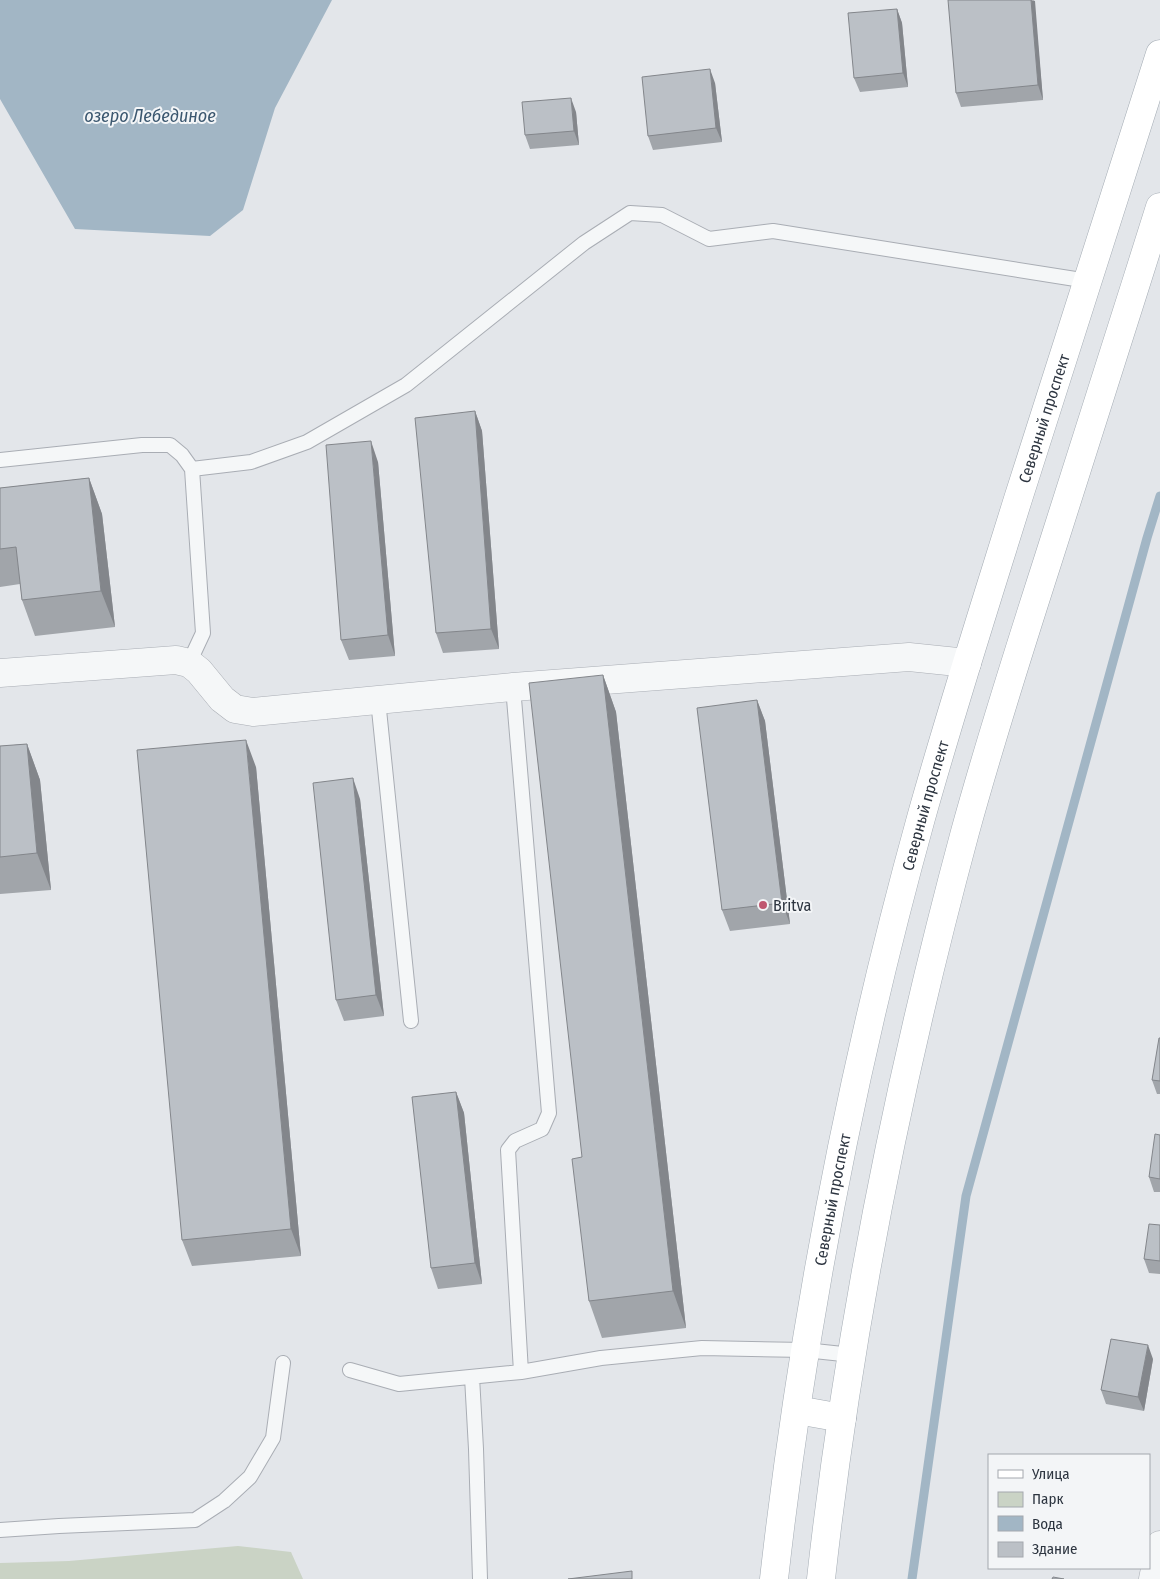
<svg xmlns="http://www.w3.org/2000/svg" width="1160" height="1579" font-family="'Fira Sans Condensed',sans-serif">
	<style>
		.green { fill: #cad3c5 }
		.water { fill: #a2b6c5 }
		.lines { fill: none; stroke-linecap: round; stroke-linejoin: round }
		.stream { stroke: #a2b6c5; stroke-width: 9 }
		.lane-casing { stroke: #a9adb4; stroke-width: 16 }
		.street-casing { stroke: #a9adb4; stroke-width: 29 }
		.primary-casing { stroke: #a4acb4; stroke-width: 29 }
		.lane { stroke: #f5f7f8; stroke-width: 14 }
		.street { stroke: #f5f7f8; stroke-width: 28 }
		.primary { stroke: #fff; stroke-width: 28 }
		.wall { fill: #a1a5aa }
		.shaded-wall { fill: #83868b }
		.building { fill: #bbc0c6; stroke: #83868b }
		.poi-dot { fill: #c05770; stroke: #f3f5f7; stroke-width: 2 }
		.labels { text-anchor: middle; dominant-baseline: central; stroke-width: 4; stroke-linejoin: round; paint-order: stroke }
		.street-label { font-size: 16px; fill: #2d3540; stroke: #f3f5f7 }
		.poi-label { font-size: 16px; fill: #2d3540; stroke: #f3f5f7; text-anchor: start }
		.water-label { font-size: 18px; font-style: italic; fill: #3b576f; stroke: #f3f5f7 }
	</style>
	<rect width="100%" height="100%" fill="#e3e6ea"/>
	<!-- green -->
	<path class="green" d="M238,1546L291,1552L303,1579H0V1563L69,1561Z"/>
	<!-- water -->
	<path class="water" d="M0,0H332L275,108L243,210L210,236L75,229L0,99Z"/>
	<g class="lines">
		<!-- stream -->
		<path class="stream" d="M912,1579L966,1196L1147,538L1160,496"/>
		<!-- lane casing -->
		<g class="lane-casing">
			<path id="lane" d="M0,460L142,445H170L182,455L192,469
				M189,663L203,633L192,469L251,462L307,442L406,385L584,243L630,213L662,215L709,239L773,231L1088,281
				M513,687L549,1113L542,1129L515,1141L508,1150L521,1372
				M378,700L411,1021
				M350,1370L399,1384L521,1372L601,1358L702,1348L805,1350L852,1355
				M472,1377L476,1449L480,1579
				M0,1530L59,1526L195,1520L224,1501L250,1477L273,1438L283,1363"/>
		</g>
		<!-- street casing -->
		<g class="street-casing">
			<path id="street" d="M0,673L176,660L189,663L199,671L222,699L235,709L253,712L513,687L909,657L967,663
				M1153,1579L1160,1545"/>
		</g>
		<!-- primary casing -->
		<g class="primary-casing">
			<g id="primary">
				<path d="M797,1410L842,1418"/>
				<path id="s1" d="M774,1579C803,1322 852,1067 921,818C951,711 985,605 1018,499C1065,351 1113,203 1160,54"/>
				<path d="M821,1579C849,1327 899,1077 965,832C990,741 1019,650 1048,560C1085,443 1123,325 1160,207"/>
			</g>
		</g>
		<!-- lane -->
		<use href="#lane" class="lane"/>
		<!-- street -->
		<use href="#street" class="street"/>
		<!-- primary -->
		<use href="#primary" class="primary"/>
	</g>
	<!-- wall -->
	<path class="wall" d="M1034,0L1043,100L961,107L956,93Z
		M897,9L902,23L908,87L860,92L854,78Z
		M715,83L722,142L653,150L648,136Z
		M576,112L579,145L530,149L525,135Z
		M475,411L482,431L499,649L443,653L436,633Z
		M378,462L395,656L349,660L341,640Z
		M89,478L102,514L115,627L35,636L22,600L20,584L0,587V488Z
		M603,675L616,712L686,1328L602,1338L589,1301L582,1157Z
		M757,700L765,721L790,924L730,931L722,910Z
		M27,744L40,780L51,890L0,894V746Z
		M256,767L301,1256L192,1266L182,1240Z
		M360,799L384,1016L344,1021L336,1000Z
		M1160,1038V1094H1157L1152,1080Z
		M456,1092L464,1113L482,1284L438,1289L431,1268Z
		M1160,1135V1192H1154L1149,1177Z
		M1160,1225V1274L1149,1273L1144,1259Z
		M1153,1359L1144,1411L1106,1404L1101,1390Z"/>
	<!-- shaded-wall -->
	<path class="shaded-wall" d="M1031,0L1035,1L1043,100L1038,85Z
		M897,9L902,23L908,87L903,73Z
		M710,69L715,83L722,142L716,128Z
		M571,98L576,112L579,145L574,131Z
		M475,411L482,431L499,649L491,629Z
		M371,441L378,462L395,656L388,635Z
		M89,478L102,514L115,627L101,591Z
		M603,675L616,712L686,1328L673,1291Z
		M757,700L765,721L790,924L782,903Z
		M246,740L256,767L301,1256L291,1229Z
		M27,744L40,780L51,890L37,853Z
		M353,778L360,799L384,1016L376,995Z
		M456,1092L464,1113L482,1284L475,1263Z
		M1148,1345L1153,1359L1144,1411L1138,1397Z"/>
	<!-- building -->
	<path class="building" d="M948,0H1031L1038,85L956,93Z
		M897,9L903,73L854,78L848,13Z
		M710,69L716,128L648,136L642,77Z
		M571,98L574,131L525,135L522,102Z
		M475,411L491,629L436,633L415,418Z
		M371,441L388,635L341,640L326,445Z
		M89,478L101,591L22,600L16,547L0,549V488Z
		M603,675L673,1291L589,1301L572,1159L582,1157L529,683Z
		M757,700L782,903L722,910L697,708Z
		M246,740L291,1229L182,1240L137,750Z
		M27,744L37,853L0,857V746Z
		M353,778L376,995L336,1000L313,783Z
		M1159,1038H1160V1081L1152,1080Z
		M456,1092L475,1263L431,1268L412,1097Z
		M1155,1134L1160,1135V1179L1149,1177Z
		M1149,1224L1160,1225V1261L1144,1259Z
		M1111,1339L1148,1345L1138,1397L1101,1390Z
		M632,1571V1579H568Z
		M1053,1577L1064,1579H1052Z"/>
	<!-- markers -->
	<circle class="poi-dot" cx="763" cy="905" r="5"/>
	<g class="labels">
		<!-- street labels -->
		<g class="street-label">
			<text stroke="none"><textPath href="#s1" startOffset="1194">Северный проспект</textPath></text>
			<text stroke="none"><textPath href="#s1" startOffset="789">Северный проспект</textPath></text>
			<text stroke="none"><textPath href="#s1" startOffset="384">Северный проспект</textPath></text>
		</g>
		<!-- poi labels -->
		<g class="poi-label">
			<text x="773" y="905">Britva</text>
		</g>
		<!-- water labels -->
		<g class="water-label">
			<text x="150" y="116">озеро Лебединое</text>
		</g>
	</g>
	<!-- legend -->
	<rect x="988" y="1454" width="162" height="115" fill="#f3f5f7" stroke="#a4a8ae"/>
	<rect x="998" y="1470" width="25" height="8" fill="#ffffff" stroke="#a4a8ae"/>
	<text x="1032" y="1479" font-size="15" fill="#2d3540">Улица</text>
	<rect x="998" y="1492" width="25" height="15" fill="#cad3c5" stroke="#a4a8ae"/>
	<text x="1032" y="1504" font-size="15" fill="#2d3540">Парк</text>
	<rect x="998" y="1516" width="25" height="15" fill="#a2b6c5" stroke="#a4a8ae"/>
	<text x="1032" y="1529" font-size="15" fill="#2d3540">Вода</text>
	<rect x="998" y="1542" width="25" height="15" fill="#bbc0c6" stroke="#a4a8ae"/>
	<text x="1032" y="1554" font-size="15" fill="#2d3540">Здание</text>
</svg>
